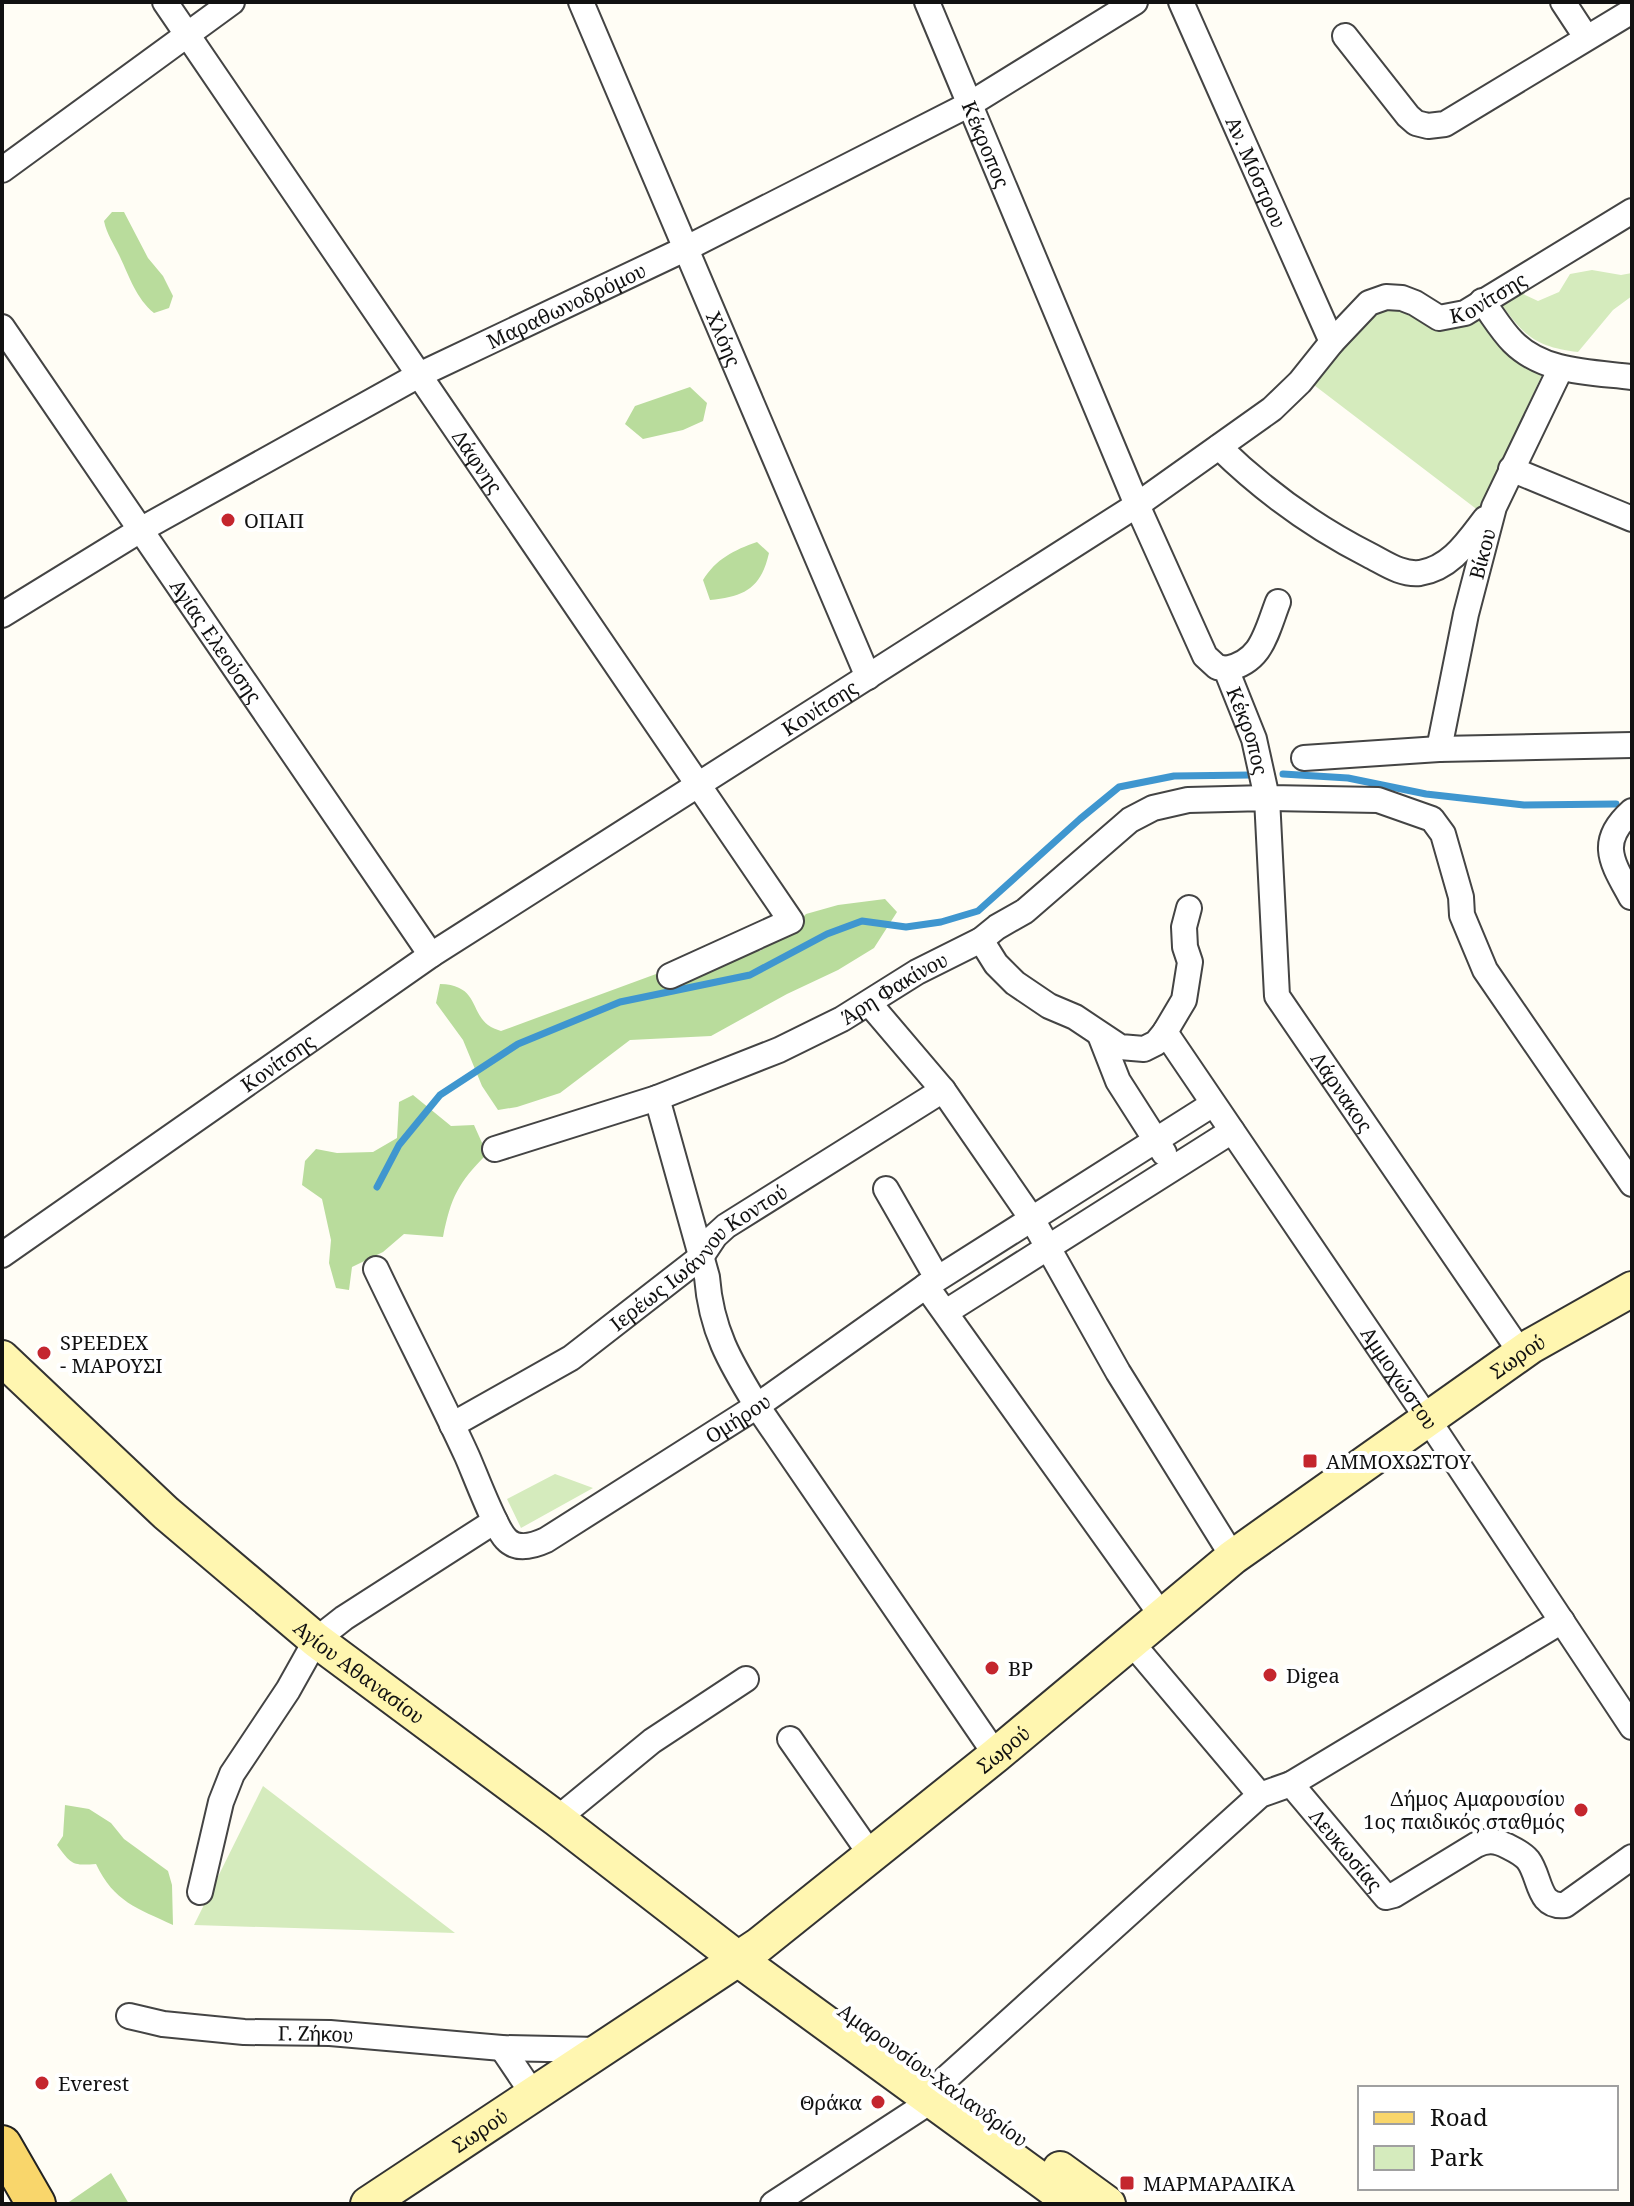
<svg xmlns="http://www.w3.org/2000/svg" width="1634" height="2206" font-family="'Noto Serif',serif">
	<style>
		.green { fill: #d5ebbd }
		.forest { fill: #b9dc9c }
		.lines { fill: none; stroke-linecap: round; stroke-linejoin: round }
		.stream { stroke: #3f96cf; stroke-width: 7 }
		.street-casing { stroke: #444; stroke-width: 28 }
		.secondary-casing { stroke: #333; stroke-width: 38 }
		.primary-casing { stroke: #222; stroke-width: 42 }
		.street { stroke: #fff; stroke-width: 24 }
		.secondary { stroke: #fff6b0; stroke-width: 34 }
		.primary { stroke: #f9d66b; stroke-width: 38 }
		.poi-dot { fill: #c4262e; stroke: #fff; stroke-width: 3 }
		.labels { text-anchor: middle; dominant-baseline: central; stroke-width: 8; stroke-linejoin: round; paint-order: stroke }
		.street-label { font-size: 20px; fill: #111; stroke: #fff }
		.poi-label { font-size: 20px; fill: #111; stroke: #fff; text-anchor: start }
	</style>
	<rect width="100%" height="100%" fill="#fffdf5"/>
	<!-- green -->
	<path class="green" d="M1592,270L1621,275L1632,273V296L1613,310L1578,352C1539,347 1525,338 1502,305L1521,293L1538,301L1559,292L1570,274Z
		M1384,305L1484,317C1500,341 1515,361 1542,375L1479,511L1310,382L1334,349Z
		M555,1474L593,1488L521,1528L507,1499Z
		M263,1786L455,1933L194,1925Z"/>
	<!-- forest -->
	<path class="forest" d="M112,212H124L148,258L163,276L173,296L169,308L154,313C136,298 130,278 120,257C114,244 107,235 104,221Z
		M690,387L707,403L703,421L683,430L643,439L625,424L635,406Z
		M757,542L769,553C761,588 745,597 710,600L703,580C716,559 734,550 757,542Z
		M885,899L897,912L874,948L838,970L787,994L711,1036L630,1040L560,1093L517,1107L498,1110L482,1086L463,1040L436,1003L440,984C478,985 470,1011 488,1025C492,1028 496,1029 501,1031L705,956L723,937L760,951L785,935L806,914L838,905Z
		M413,1095L451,1126L474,1125L487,1154C458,1183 451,1197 443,1237L404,1234L383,1252L352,1267L349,1290L336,1288L329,1263L331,1240L322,1199L302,1185L305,1161L316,1149L337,1153L373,1152L397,1138L399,1102Z
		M65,1805L89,1809L111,1823L124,1839L168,1871L172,1885L173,1925C137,1908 114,1902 96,1864C72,1866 71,1864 57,1845L63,1836Z
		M111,2173L129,2204H66Z"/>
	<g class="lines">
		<!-- stream -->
		<path class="stream" d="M1283,774L1348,778L1426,794L1524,805L1616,804
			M377,1187L399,1145L440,1095L518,1044L620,1002L750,975L827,934L862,921L906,927L941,922L978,911L1080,819L1119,787L1174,776L1250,775"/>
		<!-- street casing -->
		<g class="street-casing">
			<g id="street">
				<path id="s1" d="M165,2L791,921L670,976"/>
				<path id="s2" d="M581,2L868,677"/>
				<path id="s3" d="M927,2L1137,505L1205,656L1217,667L1226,669L1254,739L1267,798L1378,800L1432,819L1443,834L1461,897L1462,915L1485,970L1632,1184"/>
				<path id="s4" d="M1181,2L1332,342"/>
				<path d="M1563,2L1586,37"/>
				<path d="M1345,36L1408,116L1416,123L1428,126L1445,124L1632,11"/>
				<path d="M2,170L232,2"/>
				<path d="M1482,301C1492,314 1501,330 1513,342C1544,373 1591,372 1632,377"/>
				<path id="s5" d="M2,327L431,955"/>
				<path d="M1219,447C1264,491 1312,526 1369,555C1385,563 1401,575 1420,573C1451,568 1468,541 1485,519"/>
				<path d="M1511,469L1632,519"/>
				<path id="s6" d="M2,615L142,529L419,375L687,248L970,104L1135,2"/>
				<path d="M1226,669C1262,662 1266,633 1278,602"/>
				<path id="s7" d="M1439,749L1466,614L1494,507L1561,368"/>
				<path d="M1304,758L1439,749L1632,745"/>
				<path d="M1631,897C1612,862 1597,842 1632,811"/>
				<path d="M981,940L996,964L1015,983L1049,1006L1075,1017L1120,1047L1144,1049L1156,1043L1165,1032L1184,1000L1190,962L1185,947L1184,927L1189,908"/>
				<path d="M869,1003L943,1090L1032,1219L1118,1372L1233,1557"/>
				<path id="s8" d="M1165,1032L1427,1418L1632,1727"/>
				<path d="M1100,1035L1118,1081L1164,1153"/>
				<path d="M657,1098L707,1277C711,1330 730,1362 757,1406L996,1755"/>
				<path id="s9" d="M495,1149L657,1098L779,1050L842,1019L917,972L981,940L997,927L1025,911L1130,820L1153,808L1188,800L1267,798L1277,996L1521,1353"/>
				<path d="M886,1189L937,1278"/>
				<path id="s10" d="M2,1255L431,955L1137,505L1272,409L1300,382L1332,342L1369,303L1386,297L1402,298L1415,303L1439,318L1465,313L1632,211"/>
				<path id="s11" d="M376,1269C406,1332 438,1393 467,1456C475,1474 495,1528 506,1539C517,1551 533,1546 546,1540L757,1406L926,1286L1213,1104"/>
				<path d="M926,1286L1162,1616"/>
				<path d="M946,1312L1232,1131"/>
				<path id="s12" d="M452,1425L571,1358L701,1257L715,1236L726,1226L943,1090"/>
				<path d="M1131,1642L1260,1795"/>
				<path d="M790,1739L871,1855"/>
				<path id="s13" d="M1291,1784L1386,1897L1394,1895L1476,1845C1487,1840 1495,1840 1507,1846C1515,1850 1522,1853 1528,1860C1541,1877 1537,1908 1565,1905L1632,1857"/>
				<path d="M557,1819L652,1741L746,1679"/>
				<path d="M200,1892L221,1802L232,1774L288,1690L316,1640L344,1618L495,1521"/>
				<path id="s14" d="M129,2016L163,2024L244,2032L330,2033L502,2048L599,2050"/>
				<path d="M502,2048L533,2094"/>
				<path d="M942,2082L1260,1795L1291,1784L1562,1621"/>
				<path d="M773,2204L931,2101"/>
			</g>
		</g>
		<!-- secondary casing -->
		<g class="secondary-casing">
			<g id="secondary">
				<path id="s15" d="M2,1358L166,1513L316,1640L557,1819L738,1959L1074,2204"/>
				<path d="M1060,2169L1108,2204"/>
				<path id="s16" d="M368,2204L759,1945L996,1755L1233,1557L1531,1346L1632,1289"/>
			</g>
		</g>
		<!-- primary casing -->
		<g class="primary-casing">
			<path id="primary" d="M2,2145L36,2204"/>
		</g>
		<!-- street -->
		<use href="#street" class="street"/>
		<!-- secondary -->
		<use href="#secondary" class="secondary"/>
		<!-- primary -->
		<use href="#primary" class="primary"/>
	</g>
	<!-- markers -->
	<g class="poi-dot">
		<circle cx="228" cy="520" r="8"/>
		<circle cx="44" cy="1353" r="8"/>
		<rect x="1302" y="1453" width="16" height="16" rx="4"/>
		<circle cx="992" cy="1668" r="8"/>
		<circle cx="1270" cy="1675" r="8"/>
		<circle cx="1581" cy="1810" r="8"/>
		<circle cx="42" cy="2083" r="8"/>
		<circle cx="878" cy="2102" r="8"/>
		<rect x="1119" y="2175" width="16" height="16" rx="4"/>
	</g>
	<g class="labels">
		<!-- street labels -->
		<g class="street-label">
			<text stroke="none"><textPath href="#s3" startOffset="154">Κέκροπος</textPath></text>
			<text stroke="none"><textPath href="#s4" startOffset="186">Αν. Μόστρου</textPath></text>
			<text stroke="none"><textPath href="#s10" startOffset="1800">Κονίτσης</textPath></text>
			<text stroke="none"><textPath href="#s6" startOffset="644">Μαραθωνοδρόμου</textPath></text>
			<text stroke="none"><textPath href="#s2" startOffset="366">Χλόης</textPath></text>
			<text stroke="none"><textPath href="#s1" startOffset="556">Δάφνης</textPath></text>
			<text stroke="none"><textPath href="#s7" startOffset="200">Βίκου</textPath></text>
			<text stroke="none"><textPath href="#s5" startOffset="380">Αγίας Ελεούσης</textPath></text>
			<text stroke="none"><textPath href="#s10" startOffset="984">Κονίτσης</textPath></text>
			<text stroke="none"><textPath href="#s3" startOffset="802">Κέκροπος</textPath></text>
			<text stroke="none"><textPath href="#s9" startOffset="432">Άρη Φακίνου</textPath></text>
			<text stroke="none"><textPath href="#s10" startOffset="336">Κονίτσης</textPath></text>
			<text stroke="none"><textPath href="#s9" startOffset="1178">Λάρνακος</textPath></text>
			<text stroke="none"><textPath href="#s12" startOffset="300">Ιερέως Ιωάννου Κοντού</textPath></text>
			<text stroke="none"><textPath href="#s16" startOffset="1430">Σωρού</textPath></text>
			<text stroke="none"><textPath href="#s8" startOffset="418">Αμμοχώστου</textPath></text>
			<text stroke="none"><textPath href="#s11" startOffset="570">Ομήρου</textPath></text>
			<text stroke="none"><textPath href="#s15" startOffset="476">Αγίου Αθανασίου</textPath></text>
			<text stroke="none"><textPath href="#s16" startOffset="782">Σωρού</textPath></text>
			<text stroke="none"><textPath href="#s13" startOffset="86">Λευκωσίας</textPath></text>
			<text stroke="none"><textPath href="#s14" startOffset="188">Γ. Ζήκου</textPath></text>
			<text transform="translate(933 2075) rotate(36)">Αμαρουσίου-Χαλανδρίου</text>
			<text stroke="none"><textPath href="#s16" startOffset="134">Σωρού</textPath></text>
		</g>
		<!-- poi labels -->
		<g class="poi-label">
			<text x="244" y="520">ΟΠΑΠ</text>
			<text x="60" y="1342">SPEEDEX<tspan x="60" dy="23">- ΜΑΡΟΥΣΙ</tspan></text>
			<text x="1326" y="1461">ΑΜΜΟΧΩΣΤΟΥ</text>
			<text x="1008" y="1668">BP</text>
			<text x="1286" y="1675">Digea</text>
			<text x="1565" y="1798" text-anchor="end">Δήμος Αμαρουσίου<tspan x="1565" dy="23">1ος παιδικός σταθμός</tspan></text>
			<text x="58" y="2083">Everest</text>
			<text x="862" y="2102" text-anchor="end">Θράκα</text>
			<text x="1143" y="2183">ΜΑΡΜΑΡΑΔΙΚΑ</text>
		</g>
	</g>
	<!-- border -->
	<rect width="1634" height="2206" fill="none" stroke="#111111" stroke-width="8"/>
	<!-- legend -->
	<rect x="1358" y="2086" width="260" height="104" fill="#ffffff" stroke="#a0a0a0" stroke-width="2"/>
	<rect x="1374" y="2112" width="40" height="12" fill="#f9d66b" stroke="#a0a0a0" stroke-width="2"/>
	<text x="1430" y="2126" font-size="24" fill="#111111">Road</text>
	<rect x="1374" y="2146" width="40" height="24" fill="#d5ebbd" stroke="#a0a0a0" stroke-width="2"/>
	<text x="1430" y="2166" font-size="24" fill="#111111">Park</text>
</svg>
